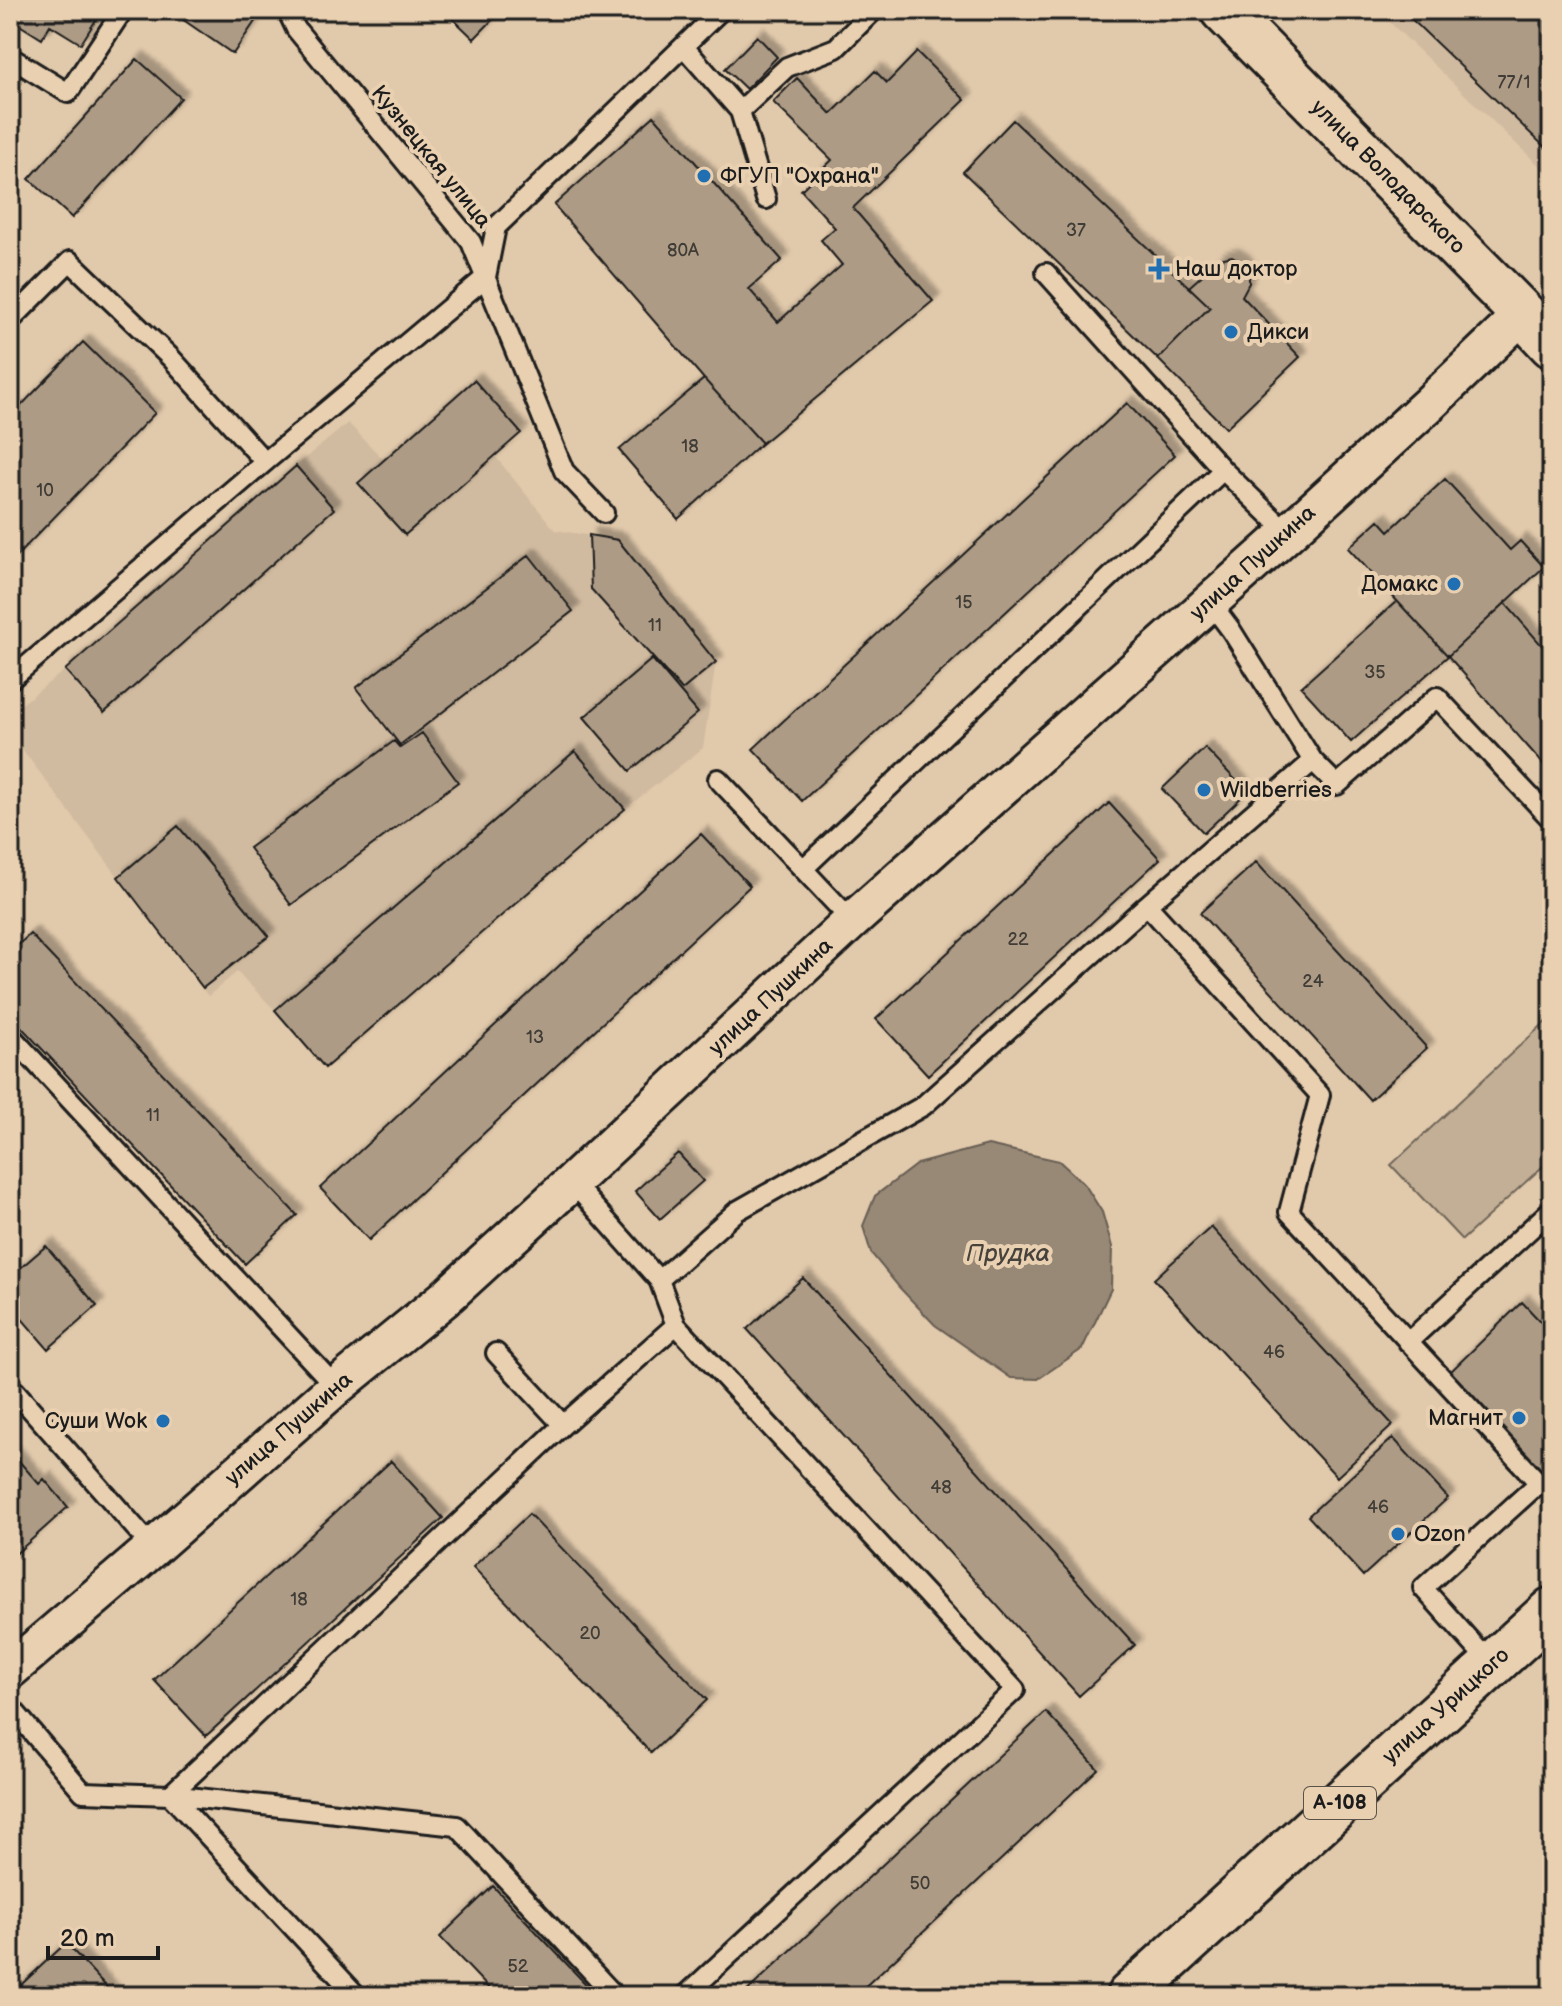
<svg xmlns="http://www.w3.org/2000/svg" width="1562" height="2006" font-family="'Balsamiq Sans',sans-serif">
	<style>
		.built { fill: #d1bba0 }
		.green { fill: #c3af96; stroke: #706659; stroke-width: 2 }
		.water { fill: #988976; stroke: #665d52; stroke-width: 2 }
		.building { fill: #ad9b85; stroke: #1c1c1c; stroke-width: 2; filter: url(#shadow) }
		.lines { fill: none; stroke-linecap: round; stroke-linejoin: round }
		.service-casing { stroke: #1c1c1c; stroke-width: 24 }
		.minor-casing { stroke: #1c1c1c; stroke-width: 42 }
		.secondary-casing { stroke: #1c1c1c; stroke-width: 50 }
		.trunk-casing { stroke: #1c1c1c; stroke-width: 50 }
		.service { stroke: #e9d0b1; stroke-width: 18 }
		.minor { stroke: #e9d0b1; stroke-width: 36 }
		.secondary { stroke: #e9d0b1; stroke-width: 44 }
		.trunk { stroke: #e9d0b1; stroke-width: 44 }
		.poi-dot { fill: #1f6fb2; stroke: #e9d0b1; stroke-width: 3 }
		.labels { text-anchor: middle; dominant-baseline: central; stroke-width: 8; stroke-linejoin: round; paint-order: stroke }
		.number-label { font-size: 18px; fill: #403c36 }
		.shield { fill: #e9d0b1; stroke: #5a5249; stroke-width: 2 }
		.shield-label { font-size: 20px; font-weight: bold; fill: #1c1c1c }
		.street-label { font-size: 22px; fill: #1c1c1c; stroke: #e9d0b1 }
		.poi-label { font-size: 22px; fill: #1c1c1c; stroke: #e9d0b1; text-anchor: start }
		.water-label { font-size: 24px; font-style: italic; fill: #47423c; stroke: #e9d0b1 }
	</style>
	<defs>
		<filter id="shadow"><feDropShadow dx="7" dy="-7" stdDeviation="2" flood-color="#0004"/></filter>
	</defs>
	<rect width="100%" height="100%" fill="#e1c9ab"/>
	<filter id="ink" filterUnits="userSpaceOnUse"><feTurbulence type="fractalNoise" baseFrequency=".0125" numOctaves="2"/><feDisplacementMap in="SourceGraphic" scale="16" xChannelSelector="R" yChannelSelector="G"/><feConvolveMatrix kernelMatrix="1 2 1 2 8 2 1 2 1" color-interpolation-filters="sRGB"/></filter>
	<g filter="url(#ink)">
		<!-- built -->
		<path class="built" d="M1377,10H1552V178Z
			M474,380L521,433L495,456L555,530L618,540L716,662L703,748L625,809L325,1068L275,1010L237,972L208,996L10,733V721L13,711L65,670L296,466L348,423L384,460Z"/>
		<!-- green -->
		<path class="green" d="M1552,1016V1158L1462,1240L1391,1165Z"/>
		<!-- water -->
		<path class="water" d="M988,1145L1059,1161L1085,1185L1102,1212L1112,1247L1111,1289L1082,1349L1038,1379L1011,1378L935,1325L899,1287L871,1253L863,1226L875,1196L917,1164Z"/>
		<!-- building -->
		<path class="building" d="M10,10H102L81,44L50,25L42,39L10,19Z
			M169,10H260L262,11L233,54Z
			M450,10H502L474,39L447,13Z
			M1402,10H1552V154Z
			M757,36L777,57L746,89L725,69Z
			M917,52L965,100L853,208L933,301L762,443L704,379L554,205L654,116L782,260L749,289L778,322L842,265L821,240L835,228L801,190L832,160L773,102L797,78L831,114L875,71L887,83Z
			M137,59L181,98L72,218L29,179Z
			M1013,120L1210,307L1158,359L963,172Z
			M1232,256L1242,262L1249,272V283L1242,296L1300,357L1226,428L1158,359L1210,307L1189,287L1220,259Z
			M83,342L155,413L10,563V417Z
			M704,379L762,443L678,519L619,450Z
			M474,380L521,433L405,535L358,483Z
			M1127,403L1175,455L802,801L753,749Z
			M296,466L334,509L104,713L65,670Z
			M1445,479L1510,550L1520,541L1544,567L1448,656L1348,548L1379,520L1389,531Z
			M589,535L618,540L716,662L682,690L591,589Z
			M529,555L573,611L400,745L356,688Z
			M1397,601L1448,656L1351,742L1301,687Z
			M1505,603L1552,657V774L1448,656Z
			M652,659L698,713L630,771L584,717Z
			M422,733L458,782L291,905L249,848L394,741L400,748Z
			M1205,748L1247,792L1204,833L1162,789Z
			M575,751L625,809L325,1068L275,1010Z
			M1109,803L1160,859L928,1075L876,1019Z
			M178,826L269,936L203,988L118,877Z
			M701,834L750,886L369,1240L320,1188Z
			M1256,862L1427,1048L1370,1100L1200,913Z
			M30,934L297,1215L245,1264L10,1015V953Z
			M678,1153L703,1181L660,1219L635,1191Z
			M1211,1227L1393,1425L1337,1477L1154,1279Z
			M46,1246L97,1306L48,1349L10,1305V1277Z
			M803,1278L1135,1645L1079,1696L747,1329Z
			M1522,1302L1552,1334V1460L1538,1473L1447,1375Z
			M1393,1438L1448,1498L1363,1576L1308,1516Z
			M11,1452L39,1484L44,1479L68,1507L10,1559Z
			M391,1461L443,1518L206,1736L154,1680Z
			M529,1514L707,1700L651,1753L473,1567Z
			M1046,1712L1098,1769L855,1996H742Z
			M493,1886L597,1996H496L440,1937Z
			M66,1943L115,1996H10V1995Z"/>
		<g class="lines">
			<!-- service casing -->
			<g class="service-casing">
				<path id="service" d="M287,10L296,29L471,242L564,471L604,513
					M684,47L740,111L766,199
					M10,57L68,93L123,10
					M740,111L787,67L836,48L874,10
					M1046,273L1223,470L1288,533
					M10,321L70,261L171,358L265,462
					M1210,602L1231,630L1313,761L1337,785L1437,697L1552,820
					M10,680L265,462L486,277L496,227L721,10
					M1313,761L1147,905L1320,1095L1289,1212L1539,1483L1423,1588L1491,1664
					M718,779L803,869
					M852,921L803,869L1223,470
					M10,1035L336,1387
					M572,1182L659,1280L676,1325L1015,1690L685,1996
					M659,1280L737,1211L923,1106L1147,905
					M1408,1342L1552,1209
					M496,1353L563,1425
					M10,1395L15,1391L153,1548
					M10,1706L83,1792L170,1795L357,1996
					M170,1795L563,1425L676,1325
					M170,1795L457,1826L615,1996"/>
			</g>
			<!-- minor casing -->
			<g class="minor-casing">
				<path id="minor" d="M10,1670L153,1548L336,1387L444,1299L572,1182L852,921L1288,533L1429,404L1523,314"/>
			</g>
			<!-- secondary casing -->
			<g class="secondary-casing">
				<path id="secondary" d="M1223,10L1523,314L1552,345"/>
			</g>
			<!-- trunk casing -->
			<g class="trunk-casing">
				<path id="trunk" d="M1129,1996L1552,1610"/>
			</g>
			<!-- service -->
			<use href="#service" class="service"/>
			<!-- minor -->
			<use href="#minor" class="minor"/>
			<!-- secondary -->
			<use href="#secondary" class="secondary"/>
			<!-- trunk -->
			<use href="#trunk" class="trunk"/>
		</g>
	</g>
	<!-- markers -->
	<g class="poi-dot">
		<circle cx="704" cy="176" r="8"/>
		<path d="M1155 257h8v8h8v8h-8v8h-8v-8h-8v-8h8z"/>
		<circle cx="1231" cy="332" r="8"/>
		<circle cx="1454" cy="584" r="8"/>
		<circle cx="1204" cy="790" r="8"/>
		<circle cx="1519" cy="1418" r="8"/>
		<circle cx="163" cy="1421" r="8"/>
		<circle cx="1398" cy="1534" r="8"/>
	</g>
	<g class="labels">
		<!-- number labels -->
		<g class="number-label">
			<text x="1514" y="82">77/1</text>
			<text x="1076" y="230">37</text>
			<text x="683" y="250">80А</text>
			<text x="690" y="446">18</text>
			<text x="45" y="490">10</text>
			<text x="964" y="602">15</text>
			<text x="655" y="625">11</text>
			<text x="1375" y="672">35</text>
			<text x="1018" y="939">22</text>
			<text x="1313" y="981">24</text>
			<text x="535" y="1037">13</text>
			<text x="153" y="1115">11</text>
			<text x="1274" y="1352">46</text>
			<text x="941" y="1487">48</text>
			<text x="1378" y="1507">46</text>
			<text x="299" y="1599">18</text>
			<text x="590" y="1633">20</text>
			<text x="920" y="1883">50</text>
			<text x="518" y="1966">52</text>
		</g>
		<!-- shield labels -->
		<rect class="shield" x="1304" y="1787" width="72" height="32" rx="6"/>
		<g class="shield-label">
			<text x="1340" y="1803">А-108</text>
		</g>
		<!-- street labels -->
		<g class="street-label">
			<text transform="translate(431 157) rotate(51)">Кузнецкая улица</text>
			<text transform="translate(1388 177) rotate(45)">улица Володарского</text>
			<text transform="translate(1253 563) rotate(-42)">улица Пушкина</text>
			<text transform="translate(771 997) rotate(-43)">улица Пушкина</text>
			<text transform="translate(289 1429) rotate(-41)">улица Пушкина</text>
			<text transform="translate(1446 1706) rotate(-42)">улица Урицкого</text>
		</g>
		<!-- poi labels -->
		<g class="poi-label">
			<text x="720" y="176">ФГУП "Охрана"</text>
			<text x="1175" y="269">Наш доктор</text>
			<text x="1247" y="332">Дикси</text>
			<text x="1438" y="584" text-anchor="end">Домакс</text>
			<text x="1220" y="790">Wildberries</text>
			<text x="1503" y="1418" text-anchor="end">Магнит</text>
			<text x="147" y="1421" text-anchor="end">Суши Wok</text>
			<text x="1414" y="1534">Ozon</text>
		</g>
		<!-- water labels -->
		<g class="water-label">
			<text x="1008" y="1253">Прудка</text>
		</g>
	</g>
	<!-- margin -->
	<rect width="1562" height="2006" fill="none" stroke="#e9d0b1" stroke-width="40"/>
	<rect x="20" y="20" width="1522" height="1966" fill="none" stroke="#1c1c1c" stroke-width="3" filter="url(#ink)"/>
	<!-- scale -->
	<path d="M48 1946v12h110v-12" fill="none" stroke="#1c1c1c" stroke-width="4"/>
	<text x="60" y="1946" font-size="24" fill="#1c1c1c" stroke="#e9d0b1" stroke-width="6" paint-order="stroke">20 m</text>
</svg>
